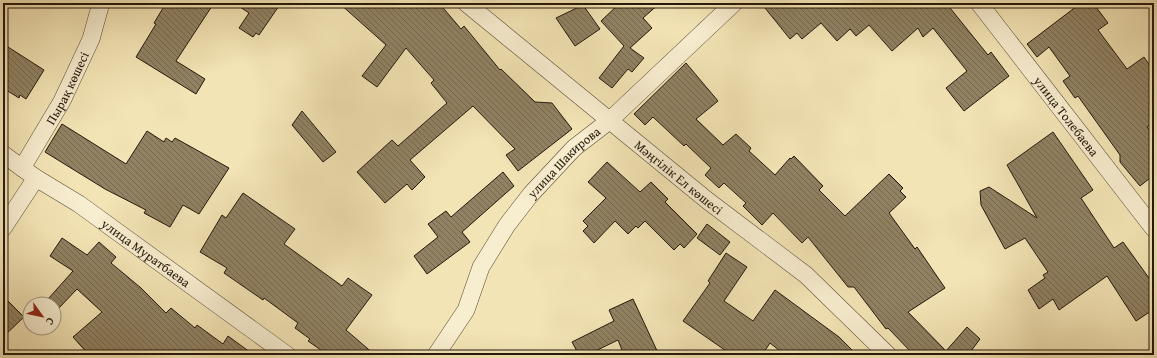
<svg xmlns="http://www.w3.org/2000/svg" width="1157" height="358" font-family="'Gentium Book Plus',serif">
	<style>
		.building { fill: url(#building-back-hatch); stroke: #24180b }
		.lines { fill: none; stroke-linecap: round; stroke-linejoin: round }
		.street-casing { stroke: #584b36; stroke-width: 18 }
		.street { stroke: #f7edcf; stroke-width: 17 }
		.labels { text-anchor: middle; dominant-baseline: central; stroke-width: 3; stroke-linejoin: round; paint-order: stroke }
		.street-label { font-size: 13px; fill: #24180b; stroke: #f7edcf }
	</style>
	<defs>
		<pattern id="building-back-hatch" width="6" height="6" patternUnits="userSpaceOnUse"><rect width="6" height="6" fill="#908263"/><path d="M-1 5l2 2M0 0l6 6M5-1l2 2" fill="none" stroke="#756950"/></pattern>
	</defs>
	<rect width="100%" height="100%" fill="#f3e4b5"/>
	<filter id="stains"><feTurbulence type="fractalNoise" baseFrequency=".005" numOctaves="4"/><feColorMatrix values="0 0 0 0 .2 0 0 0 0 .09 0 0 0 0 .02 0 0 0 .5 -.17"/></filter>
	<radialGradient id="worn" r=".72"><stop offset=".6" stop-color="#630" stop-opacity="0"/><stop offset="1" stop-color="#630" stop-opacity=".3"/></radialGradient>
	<!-- building -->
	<path class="building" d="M166,3H214L176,61L205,79L196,94L136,57L156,24L154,23Z
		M234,3H281L259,35L256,33L253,37L239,28L249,13Z
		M339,3H439L461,29L464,26L500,70L501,69L535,102L552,103L572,129L518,171L506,155L515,149L473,106L410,160L425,177L412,190L407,184L385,203L357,172L392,140L398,146L447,103L431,83L434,80L406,48L377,87L362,76L386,45Z
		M620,3H660L643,18L652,28L630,48L644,58L632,72L628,69L612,88L599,78L624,46L601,21Z
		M761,3H946L988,55L991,52L1009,76L964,111L946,88L967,71L933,28L923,37L918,28L892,51L869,25L856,36L850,29L837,41L821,23L802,39L797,33L790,39Z
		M1081,3H1093L1108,23L1098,30L1127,69L1144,57L1154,72V122L1147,127L1154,136V175L1140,186L1120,162V155L1078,96L1075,98L1063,81L1070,76L1049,47L1037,57L1027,44Z
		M583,5L600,29L575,46L556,18Z
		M8,47L44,70L26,99L20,95L19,98L3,88V56Z
		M686,63L718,101L696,119L723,145L736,134L751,148L749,151L775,175L790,158L791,159L794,156L823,186L819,190L845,216L889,174L903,188L900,191L906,197L889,213L915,249L917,247L945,288L908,312L946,351L967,327L980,339L968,355H914L888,328L886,329L854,287H848L808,237L802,243L773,213L762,225L743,206L746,203L724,183L719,188L705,175L711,168L686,144L684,146L653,117L645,125L634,114Z
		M302,111L336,152L323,162L292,125Z
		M62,124L126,164L147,131L164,142L166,138L172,142L175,138L229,168L199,214L183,205L170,227L144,213L146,210L105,189L45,152Z
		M1053,132L1093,190L1081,198L1114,248L1123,242L1154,285V309L1136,321L1107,276L1059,310L1053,299L1039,309L1028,290L1045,278L1043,275L1048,272L1025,238L1005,249L981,205L980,191L989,187L1037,218L1007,165Z
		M607,162L640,192L651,182L668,199L665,202L697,234L684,248L680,244L674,250L645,221L638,228L636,226L628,234L615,221L594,243L583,231L588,226L583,221L606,198L588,182Z
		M503,172L514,186L462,232L470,242L427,274L414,256L438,237L428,224L446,211L451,217Z
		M243,193L295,229L284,244L342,286L348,278L372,295L346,330L375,355H328L308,341L310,339L295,328L298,323L264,298L263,300L224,273L227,268L200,252L222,215L226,218Z
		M707,224L730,242L720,255L697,238Z
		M62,238L87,255L99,242L116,257L111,263L141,288L166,313L171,308L195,328L197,325L223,344L228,336L254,355H89L73,337L102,312L77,289L59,308L48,299L73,271L50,256Z
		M726,253L747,267L724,301L753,321L775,290L839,337L857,355H785L770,343L762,355H732L683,321L710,283L708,281Z
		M3,296L24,317L3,337Z
		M633,299L659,355H624L618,340L587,355H579L572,342L614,321L609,310Z"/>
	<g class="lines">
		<!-- street casing -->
		<g class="street-casing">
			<g id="street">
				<path id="s1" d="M466,3L708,201L806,275L888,355"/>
				<path id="s2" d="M979,3L1154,229"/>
				<path id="s3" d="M3,154L36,178L79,204L287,355"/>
				<path id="s4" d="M22,168L62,101L91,39L101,3"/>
				<path d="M3,228L36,178"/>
				<path id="s5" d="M436,355L466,310L481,267L507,225L531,194L574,148L609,121L734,3"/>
			</g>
		</g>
		<!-- street -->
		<use href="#street" class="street"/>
	</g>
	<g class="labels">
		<!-- street labels -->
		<g class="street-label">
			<text stroke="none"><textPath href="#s4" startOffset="92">Пырақ көшесі</textPath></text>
			<text stroke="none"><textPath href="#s2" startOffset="143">улица Толебаева</textPath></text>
			<text stroke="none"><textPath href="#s5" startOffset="234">улица Шакирова</textPath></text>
			<text stroke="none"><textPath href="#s1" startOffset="275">Мәңгілік Ел көшесі</textPath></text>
			<text stroke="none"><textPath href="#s3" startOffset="174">улица Муратбаева</textPath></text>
		</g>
	</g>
	<!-- margin -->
	<rect width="1157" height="358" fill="none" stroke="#f3e4b5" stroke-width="16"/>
	<rect x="4" y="4" width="1149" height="350" fill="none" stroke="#24180b" stroke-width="2"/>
	<rect x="8" y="8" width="1141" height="342" fill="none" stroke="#24180b"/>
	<!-- north arrow -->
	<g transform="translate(42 316) rotate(123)"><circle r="19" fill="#f7edcf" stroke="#a39881"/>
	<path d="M0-3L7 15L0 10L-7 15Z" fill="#8f2418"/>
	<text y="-6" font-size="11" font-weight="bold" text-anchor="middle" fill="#24180b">С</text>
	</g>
	<rect width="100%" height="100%" filter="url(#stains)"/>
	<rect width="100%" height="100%" fill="url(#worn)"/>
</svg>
